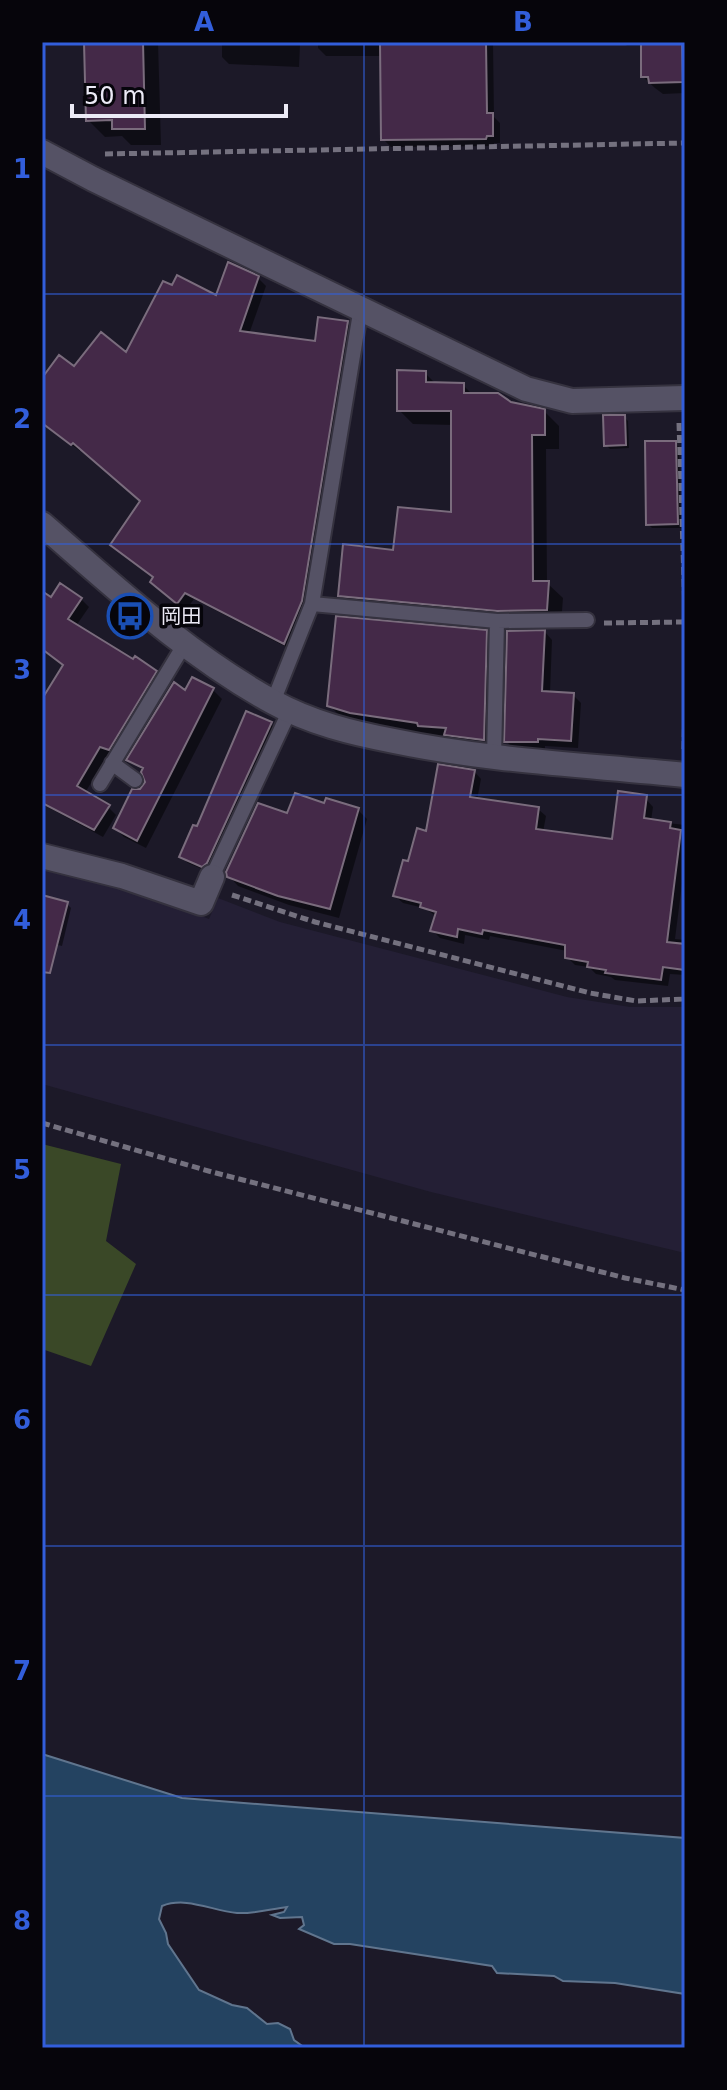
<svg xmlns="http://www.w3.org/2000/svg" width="727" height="2090" font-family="'DejaVu Sans','Noto Sans JP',sans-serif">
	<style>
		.built { fill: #241f35 }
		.green { fill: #3a4827 }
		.water { fill: #244361; stroke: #60758e; stroke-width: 2 }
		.shadow { fill: #0007 }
		.building { fill: #442948; stroke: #7a6c7d; stroke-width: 2 }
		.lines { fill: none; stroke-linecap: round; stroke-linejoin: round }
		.lane-casing { stroke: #35323f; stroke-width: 18 }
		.street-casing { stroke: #35323f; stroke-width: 28 }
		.secondary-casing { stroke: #35323f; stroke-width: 28 }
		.path { stroke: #74717f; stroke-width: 5; stroke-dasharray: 8 4; stroke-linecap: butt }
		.lane { stroke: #555265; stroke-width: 14 }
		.street { stroke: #555265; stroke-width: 24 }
		.secondary { stroke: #555265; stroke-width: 24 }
		.grid { fill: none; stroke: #325edb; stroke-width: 2; stroke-opacity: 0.55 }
		.labels { text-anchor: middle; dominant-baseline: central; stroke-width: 7; stroke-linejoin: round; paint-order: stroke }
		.poi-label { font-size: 20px; fill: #eceaf6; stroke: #06050b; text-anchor: start }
		.neatline { fill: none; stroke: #325edb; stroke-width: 3 }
		.grid-label { font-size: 26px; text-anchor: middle; font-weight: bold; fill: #325edb }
	</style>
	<rect width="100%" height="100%" fill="#1c1928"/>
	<!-- built -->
	<path class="built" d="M42,867L61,870L156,899L209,919L218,898L280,922L567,997L630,1007H685V1253L431,1192L42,1084Z"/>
	<!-- green -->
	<path class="green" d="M42,1144L121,1164L106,1241L136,1264L91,1366L42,1349Z"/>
	<!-- water -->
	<path class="water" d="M42,1754L182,1798L685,1838V1994L615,1983L563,1981L554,1976L497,1973L492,1966L350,1944H334L299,1929L304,1925L302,1917L280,1918L272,1915L284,1912L287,1907C271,1909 253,1914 237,1913C212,1911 187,1896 162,1906L159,1919L166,1933L168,1944L199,1990L232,2005L247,2008L267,2024L278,2023L290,2029L294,2040L305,2048H42Z"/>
	<!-- shadow -->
	<path class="shadow" d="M86,42H158L161,145H131L122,136L105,137L88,120Z
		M222,42H297L300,45L299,67L229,64L222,57Z
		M318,42H493L494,117L500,123V143H494V146L391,147L383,139L382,56H326L318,48Z
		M622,42H685V93L663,94L655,88L643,77V46H627Z
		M229,264L258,278L266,286L249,334L316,344L347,323L355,331L309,610L292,650L194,599L186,610L160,589L155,579L112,545L142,502L81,449L80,451L42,423V376L45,378L126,355L217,298Z
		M425,373L437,385H463L473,395L544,411L559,426V449H546L547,583L563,598L561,624L354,610L340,596L395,553L453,515V425L413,424L399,410Z
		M624,417L628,421L629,448L610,449L606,445Z
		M675,443L679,447L681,528H652L648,524Z
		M81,599L89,607L76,626L156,672L164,680L117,757L108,754L85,793L108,807L116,815L103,837L42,804V703L65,666L42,649V604Z
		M486,632L498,644L495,751L458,746L450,738L364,724L341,717L329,705Z
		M545,632L552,640L550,693L573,695L581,703L578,748L545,746V749H514L506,741Z
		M213,690L222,699L146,848L124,837L115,828L139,791L145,786V772L129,759L186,692Z
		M271,724L277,731L209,872L188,863L181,857L198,829Z
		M474,771L481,779L477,800L538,809L546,816L543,832L613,841L646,799L653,807L651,821L685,825V877L683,876L675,939L685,940V975L670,974L668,986L615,980L611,977L596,974L589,967L575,965L567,957V951L490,936L489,940L465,935L464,944L440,938L432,930L436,916L424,908L403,903L395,896L409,864L427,833Z
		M325,806L358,810L367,819L339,918L289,905L238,886L229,876L289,815Z
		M42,897L67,904L71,908L62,946L42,941Z"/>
	<!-- building -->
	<path class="building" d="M84,42H143L145,129H112V120L86,121Z
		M380,42H486L487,113H493V136H487L486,139L381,140Z
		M641,42H682L683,82L649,83L648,77H641Z
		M228,262L259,276L240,331L315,341L318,317L348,321L302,601L284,644L185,593L177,604L150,582L153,577L110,545L140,501L73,443L71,445L42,423V378L59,355L74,366L101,332L126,352L163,281L172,285L177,275L216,295Z
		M397,370L426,371V382L464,383V393H498L511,402L545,409V435H532L533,581H549L547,610L497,611L338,596L343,544L393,550L398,507L451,512V411H397Z
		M603,415H625L626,445L604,446Z
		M645,441H676L678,524L646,525Z
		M60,583L82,598L68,619L133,659L135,656L157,671L109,750L100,747L77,786L110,805L94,830L42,803V699L63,665L42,649V591L51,597Z
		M336,616L487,630L484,740L444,735L446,728L418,726L417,723L350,713L327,706Z
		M545,630L542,691L574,693L571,741L538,739V742H504L507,631Z
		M192,677L214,688L137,841L113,828L132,789H140L145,782L141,772L143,768L126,760L174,682L185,690Z
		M246,711L272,722L207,863L202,867L179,857L193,825L197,826Z
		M438,764L475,770L470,797L539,807L536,829L612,839L618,791L647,795L644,818L671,822L670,828L681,830L667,942L685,944V970L663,967L661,980L605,973L606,970L587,967L588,962L565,958V945L483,930L482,934L458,929L457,937L430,931L436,912L420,907L421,903L393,896L403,860L408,861L417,828L426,831Z
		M295,793L324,803L326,798L359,808L330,909L278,896L227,877L226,872L258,803L287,813Z
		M42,895L68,902L50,973L42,972Z"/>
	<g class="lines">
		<!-- lane casing -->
		<g class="lane-casing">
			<path id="lane" d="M312,604L497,621L587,620
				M273,702L312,604L361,307
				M494,757L497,621
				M112,763L135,780
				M100,784L184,645
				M212,877L290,710"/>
		</g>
		<!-- street casing -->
		<g class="street-casing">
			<path id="street" d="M42,152L93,179L526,389L572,401L685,398
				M42,856L122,876L201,903L212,877"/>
		</g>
		<!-- secondary casing -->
		<g class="secondary-casing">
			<path id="secondary" d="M42,524C116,588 187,655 273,702C311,723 352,733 394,741C490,761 588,765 685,775"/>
		</g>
		<!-- path -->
		<path class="path" d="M105,154L685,143
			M679,423L685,612
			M604,623L685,622
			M684,749L685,702
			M232,895L315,922L590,993L636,1001L685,999
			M42,1123L212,1172L625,1278L685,1290"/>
		<!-- lane -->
		<use href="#lane" class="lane"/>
		<!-- street -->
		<use href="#street" class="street"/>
		<!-- secondary -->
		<use href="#secondary" class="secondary"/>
	</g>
	<!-- grid -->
	<path class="grid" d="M364,42V2048M42,294H685M42,544H685M42,795H685M42,1045H685M42,1295H685M42,1546H685M42,1796H685"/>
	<!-- icons -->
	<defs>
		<g id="bus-ring" transform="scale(2.3)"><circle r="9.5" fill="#06050b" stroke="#1a4fb4" stroke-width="1.5"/><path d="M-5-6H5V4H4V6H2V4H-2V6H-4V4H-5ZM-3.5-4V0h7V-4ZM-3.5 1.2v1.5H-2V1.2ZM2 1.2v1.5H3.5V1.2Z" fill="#1a4fb4"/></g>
	</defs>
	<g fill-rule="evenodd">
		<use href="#bus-ring" x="130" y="616"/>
	</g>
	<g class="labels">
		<!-- poi labels -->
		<g class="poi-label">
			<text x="161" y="616">岡田</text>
		</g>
	</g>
	<!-- border -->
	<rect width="727" height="2090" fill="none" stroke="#06050b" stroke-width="88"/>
	<!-- scale -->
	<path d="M72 104v12h214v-12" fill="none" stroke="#eceaf6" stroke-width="4"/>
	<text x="84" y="104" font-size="24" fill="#eceaf6" stroke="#06050b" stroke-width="6" paint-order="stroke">50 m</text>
	<rect x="44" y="44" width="639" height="2002" class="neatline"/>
	<g class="grid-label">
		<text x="204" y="31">A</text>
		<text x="523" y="31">B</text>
		<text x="22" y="178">1</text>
		<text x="22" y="428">2</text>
		<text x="22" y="679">3</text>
		<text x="22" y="929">4</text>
		<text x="22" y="1179">5</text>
		<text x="22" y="1429">6</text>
		<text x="22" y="1680">7</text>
		<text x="22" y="1930">8</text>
	</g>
</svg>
